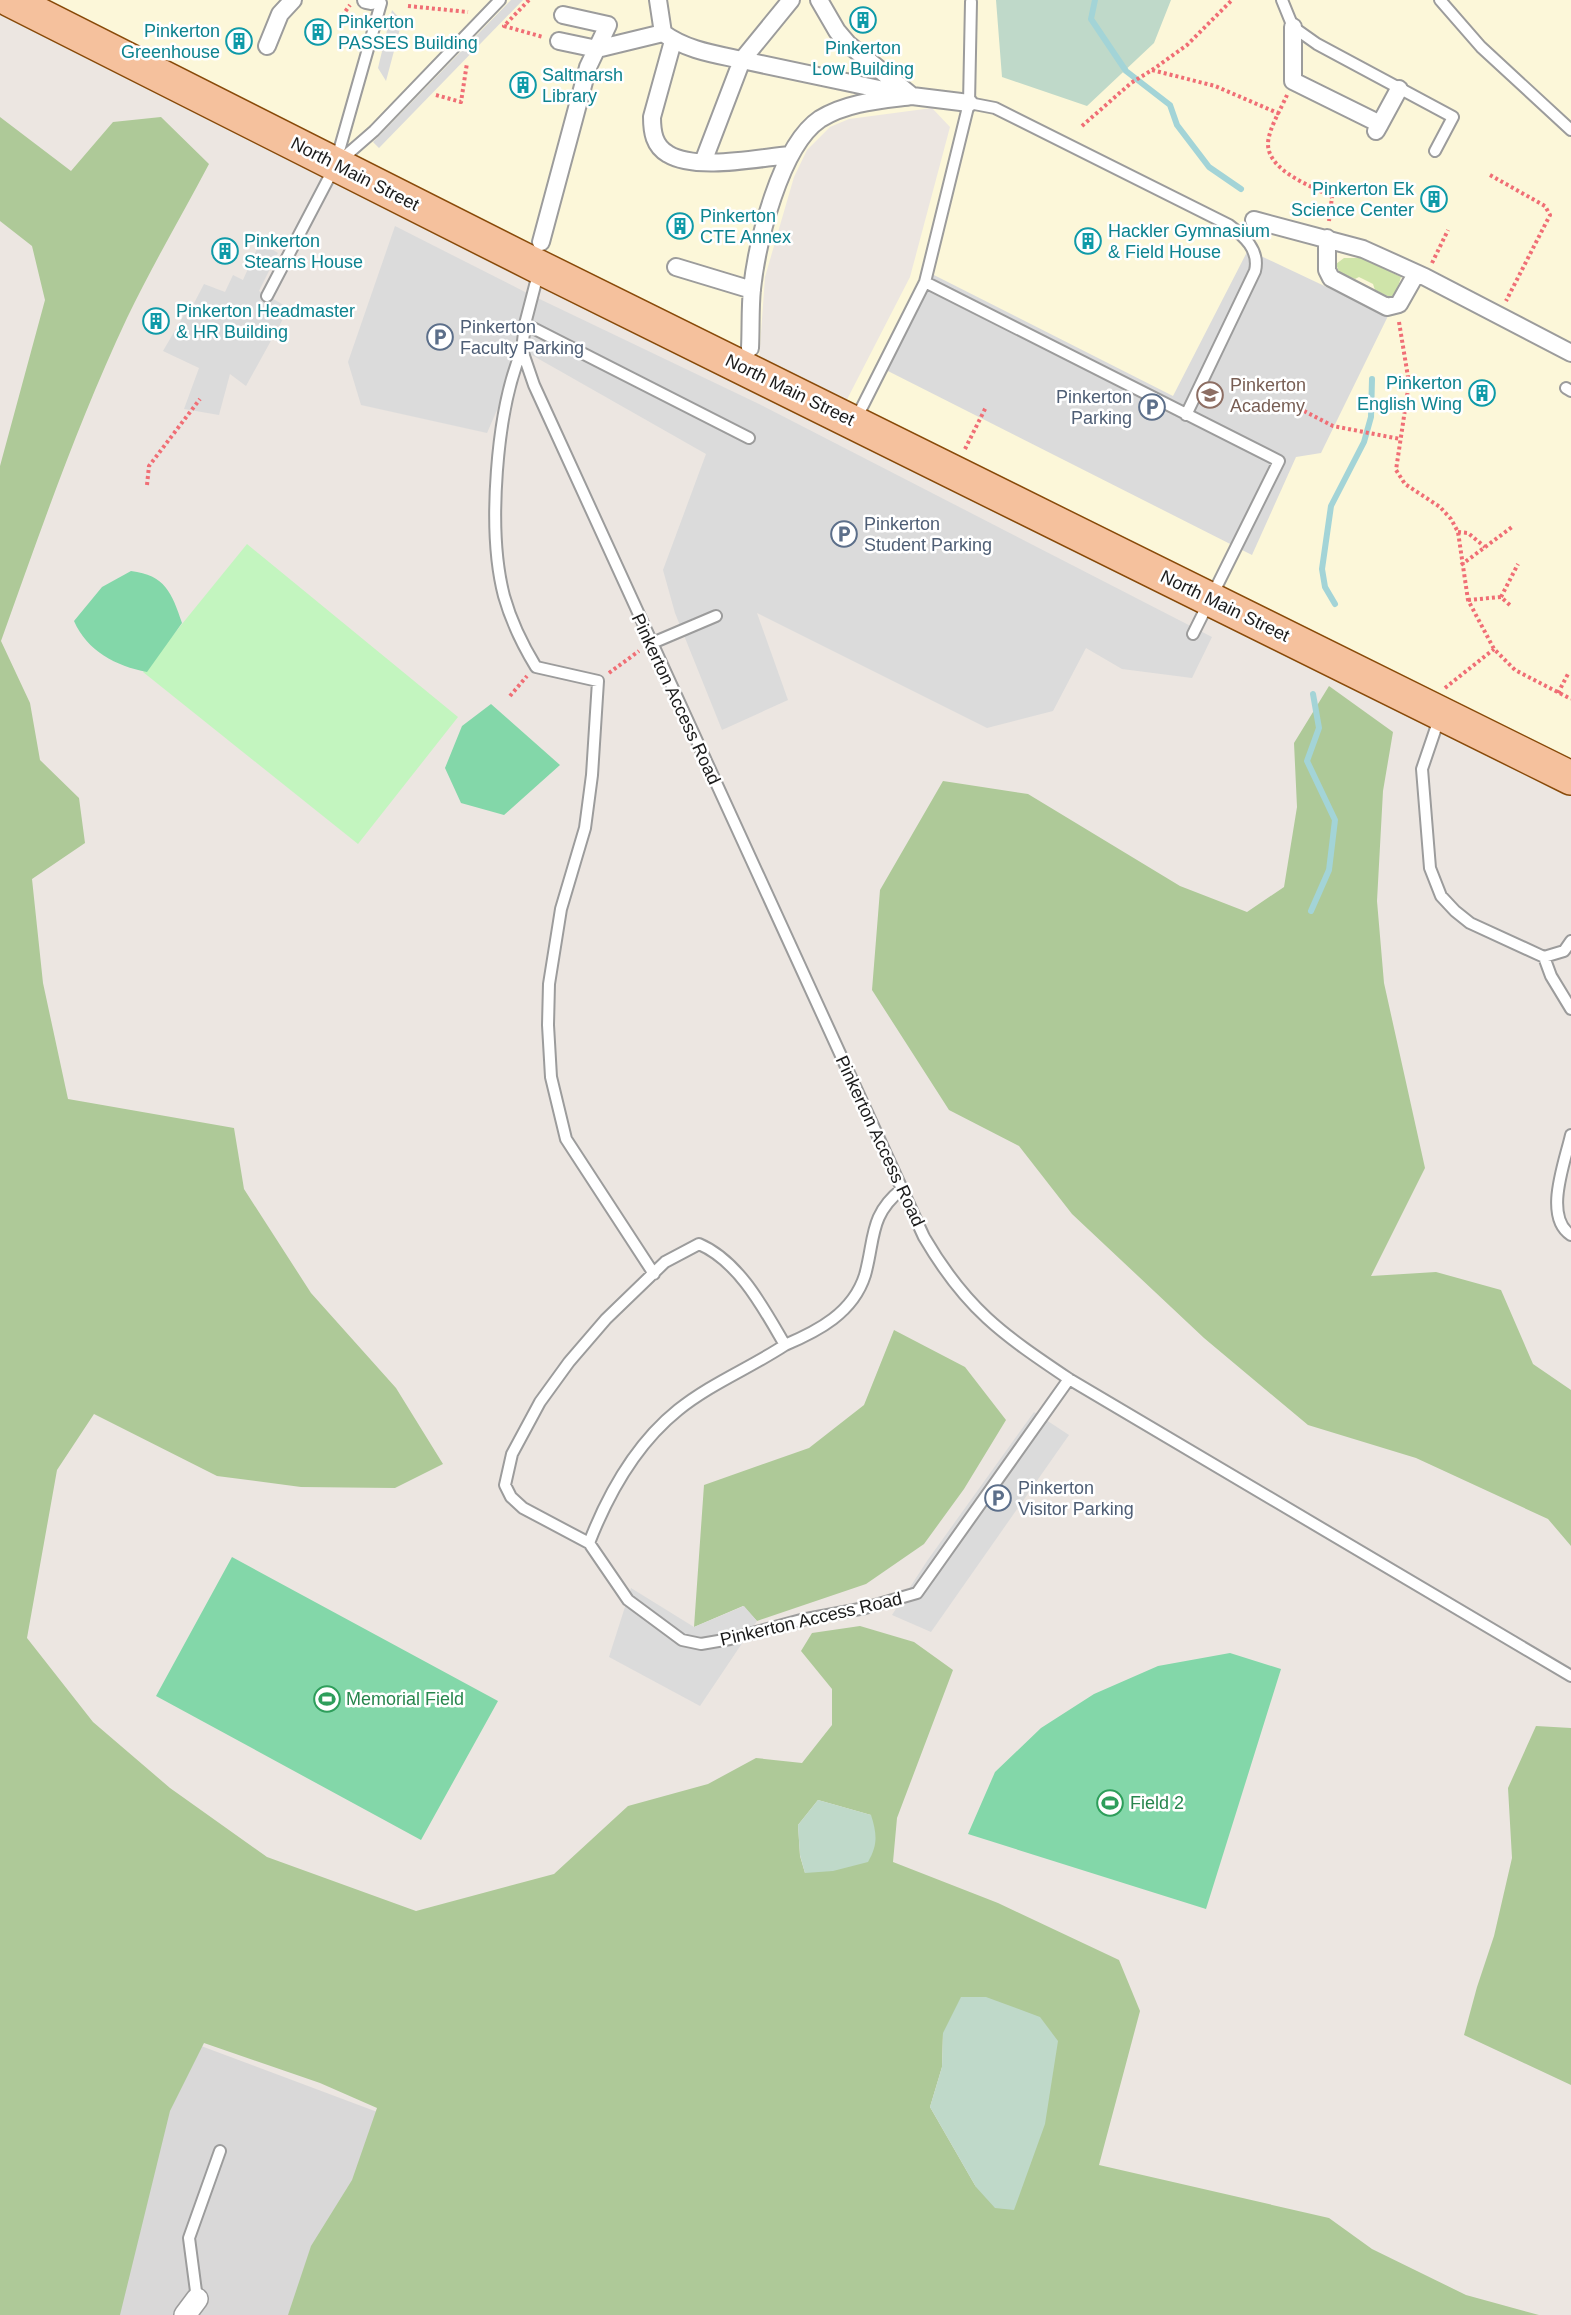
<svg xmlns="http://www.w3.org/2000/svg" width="1571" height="2315" font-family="Helvetica,sans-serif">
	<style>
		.residential { fill: #d9d8d8 }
		.education { fill: #fcf7d9 }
		.grass { fill: #cfe4a9 }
		.forest { fill: #aec998; fill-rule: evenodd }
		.wetland { fill: #bfd9c9 }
		.park { fill: #c3f5bf }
		.pitch { fill: #83d7a9 }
		.parking { fill: #dbdbdb }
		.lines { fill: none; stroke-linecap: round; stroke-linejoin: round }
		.stream { stroke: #a3d4d7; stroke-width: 6 }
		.service-casing { stroke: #9c9c9c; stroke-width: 14 }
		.pedestrian-casing { stroke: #9c9c9c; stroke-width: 20 }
		.minor-casing { stroke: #9c9c9c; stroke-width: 24 }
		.primary-casing { stroke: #884a09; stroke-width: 36 }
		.path { stroke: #f06e75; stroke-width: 4; stroke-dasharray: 3 3; stroke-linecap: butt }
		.service { stroke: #fff; stroke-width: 10 }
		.pedestrian { stroke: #fff; stroke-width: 16 }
		.minor { stroke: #fff; stroke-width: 21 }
		.primary { stroke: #f5c19d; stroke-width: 33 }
		.labels { text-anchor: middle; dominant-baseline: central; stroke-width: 5; stroke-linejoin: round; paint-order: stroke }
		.culture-label { font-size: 18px; fill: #0d838f; stroke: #fff; text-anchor: start }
		.street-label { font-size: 18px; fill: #1b1b1b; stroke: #fff }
		.service-label { font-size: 18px; fill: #4e5e75; stroke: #fff; text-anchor: start }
		.education-label { font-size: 18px; fill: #785e54; stroke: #fff; text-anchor: start }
		.leisure-label { font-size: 18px; fill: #27864d; stroke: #fff; text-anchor: start }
	</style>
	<rect width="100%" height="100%" fill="#ece6e1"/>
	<!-- residential -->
	<path class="residential" d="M185,2040L436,2134L353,2315H84Z"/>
	<!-- education -->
	<path class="education" d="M27,0H1571V778L839,415L910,277L950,127L932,108L849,119L830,127L807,150L794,177L765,277L758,375Z"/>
	<!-- grass -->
	<path class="grass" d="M1344,258H1362L1401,277L1395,296L1392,298L1375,290L1373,284L1359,277L1355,279L1339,272L1336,264Z"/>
	<!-- forest -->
	<path class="forest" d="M0,117L71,171L113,122L161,117L209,164C182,215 152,266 127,318C78,422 40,532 1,641L30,703L40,760L79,798L85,843L32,879L43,983L68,1099L234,1128L244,1189L311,1293L396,1388L443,1464L395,1488L301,1487L217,1476L94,1414L57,1470L27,1638L93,1722L170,1788L267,1857L416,1911L554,1874L628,1806L708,1784L756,1758L802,1763L832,1725V1689L801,1651L812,1633L860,1626L914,1642L953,1670L897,1818L893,1862L998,1903L1119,1960L1140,2011L1099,2165L1329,2218L1372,2249L1466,2295L1539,2315H288L311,2246L352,2180L377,2108L320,2083L204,2043L170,2111L120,2315H0V466L45,300L32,246L0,221ZM818,1800L871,1815L805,1873L800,1856L798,1825ZM943,2033L976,2187L930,2107L942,2067Z
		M1329,686L1393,732L1383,791L1377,901L1384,983L1425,1168L1371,1276L1436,1272L1501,1290L1533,1364L1571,1390V1546L1548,1519L1416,1458L1308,1425L1204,1338L1072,1214L1019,1146L949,1110L872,990L880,890L943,781L1028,794L1180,886L1247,912L1284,887L1297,807L1294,743Z
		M894,1330L965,1367L1006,1420L964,1489L924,1544L866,1584L757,1621L743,1606L694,1627L704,1485L809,1448L864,1405Z
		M1536,1726L1571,1728V2085L1464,2035L1477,1987L1494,1936L1512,1858L1508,1788Z"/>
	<!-- wetland -->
	<path class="wetland" d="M996,0H1171L1154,43L1087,106L1002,77Z
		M818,1800L871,1815C877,1834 878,1845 868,1862L833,1871L805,1873L800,1855L798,1825Z
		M961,1997H986L1040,2017L1058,2041L1045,2124L1014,2210L995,2208L976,2187L930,2107L942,2067L943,2033Z"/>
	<!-- park -->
	<path class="park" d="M247,544L458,717L358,844L143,672Z"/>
	<!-- pitch -->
	<path class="pitch" d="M131,571C165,575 172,593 182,623L147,672C116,666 87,651 74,621L102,587Z
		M491,704L560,765L504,815L461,803L445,768L462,726Z
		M232,1557L498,1701L421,1840L156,1696Z
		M1230,1653L1281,1669L1206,1909L968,1834L995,1772L1041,1728L1094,1694L1158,1666Z"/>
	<!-- parking -->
	<path class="parking" d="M511,0H523L379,148L373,142Z
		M392,10L402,21L386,81L378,68Z
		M395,226L527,293L759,404L1212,637L1192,678L1122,669L1086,648L1053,711L987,728L757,613L788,700L722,730L675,613L663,570L706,454L523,350L487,433L361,405L348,362Z
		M260,242L278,253L259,291L289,308L246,386L230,374L219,415L184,409L199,368L163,351L188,308L191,309L204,284L225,292L233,275L243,280Z
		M1248,250L1388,316L1321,453L1296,457L1252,555L878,366L926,271L1173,396Z
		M1034,1412L1069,1435L931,1632L892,1615L927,1561Z
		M631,1588L694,1627L744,1606L757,1621L700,1706L609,1657Z"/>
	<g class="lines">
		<!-- stream -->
		<path class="stream" d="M1095,0L1091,19L1126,71L1170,105L1177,125L1209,167L1241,189
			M1335,604L1325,587L1322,569L1331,506L1364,442L1371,417L1372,379
			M1311,911L1329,870L1335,820L1307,761L1319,728L1313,694"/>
		<!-- service casing -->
		<g class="service-casing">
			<path id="service" d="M1282,0L1293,27L1317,44L1453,117L1435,151
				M1440,0L1481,47L1571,130
				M381,3L335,165L374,131L500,0
				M969,103L995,108L1229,225C1244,236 1260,250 1255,271L1186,415
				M539,270L525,324L522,350L534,385L924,1237C966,1309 1002,1334 1069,1379L917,1593L865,1608L801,1620L730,1639L701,1644L682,1640L628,1600L589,1543L523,1508L511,1497L505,1485L512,1454L540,1402L569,1362L606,1319L665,1262L699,1244C739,1261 764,1309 785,1345C750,1368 710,1384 678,1410C637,1443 608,1494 589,1543
				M925,282L1279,461L1193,634
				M267,296L334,168
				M525,324L749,438
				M522,350C496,411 487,531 504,596C511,621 522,644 536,667L598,681L592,775L585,828L561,909L549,984L548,1025L551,1077L566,1139L654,1274
				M1566,388L1571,391
				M855,421L925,282L969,103L971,2
				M650,644L716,616
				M1440,716L1422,769L1430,868L1441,896L1455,911L1470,923L1544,957L1564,951L1571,941
				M1544,957L1551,976L1571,1009
				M1571,1135C1565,1162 1543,1217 1571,1235
				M785,1345C818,1331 853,1313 865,1275C875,1239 869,1215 902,1189
				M1069,1379L1571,1676
				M197,2299L189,2238L220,2151"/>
		</g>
		<!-- pedestrian casing -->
		<g class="pedestrian-casing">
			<path id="pedestrian" d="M366,0L371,1
				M791,0L742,60L898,93
				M819,0L837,31L848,44L912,96L969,103
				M1293,27V81L1380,124L1376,131
				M663,33C686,50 714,54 742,60L703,162
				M559,41L597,49L663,33L658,0
				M673,41L652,117C652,132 654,146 668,154C696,171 757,158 789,155
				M267,46L280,14L293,0
				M1380,124L1399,89
				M1254,220L1363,249L1425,277L1571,353
				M1327,238V270L1331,278L1387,307L1399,304L1416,274
				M541,242L588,67L608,25L563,15
				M676,267L752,290
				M750,348C751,328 750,308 752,289C757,243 780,146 820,119C847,102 881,100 912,96"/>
		</g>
		<!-- minor casing -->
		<g class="minor-casing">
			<path id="minor" d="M185,2315L197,2299"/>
		</g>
		<!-- primary casing -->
		<g class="primary-casing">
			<path id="primary" d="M10,0L535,265L1571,778"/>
		</g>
		<!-- path -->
		<path class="path" d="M529,0L504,26L543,37
			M408,6L468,12
			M342,16L350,5
			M1152,70L1187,45L1232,0
			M436,95L461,102L467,63
			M1287,95C1281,109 1269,128 1268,143C1267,171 1312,186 1332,197L1329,221
			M1082,126L1131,83L1152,70L1215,86L1280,114
			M1490,175L1545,206L1550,215L1506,301
			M1432,263L1448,230
			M1399,322L1409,383L1396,470L1405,484L1440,507L1451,519L1458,532L1468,600L1494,649L1515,670L1571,699
			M1304,411L1333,426L1400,439
			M965,449L986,407
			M147,485L149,466L200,399
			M1458,532L1468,533L1485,547
			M1461,565L1512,527
			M1501,597L1518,564
			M1468,600L1501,597L1511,606
			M609,673L639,651
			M1445,688L1494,649
			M1558,693L1569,672
			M510,696L527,676"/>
		<!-- service -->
		<use href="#service" class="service"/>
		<!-- pedestrian -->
		<use href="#pedestrian" class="pedestrian"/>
		<!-- minor -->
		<use href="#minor" class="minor"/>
		<!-- primary -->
		<use href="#primary" class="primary"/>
	</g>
	<!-- icons -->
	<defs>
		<g id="building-ring" transform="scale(1.35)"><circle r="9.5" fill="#fff" stroke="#0f9aa8" stroke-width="1.5"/><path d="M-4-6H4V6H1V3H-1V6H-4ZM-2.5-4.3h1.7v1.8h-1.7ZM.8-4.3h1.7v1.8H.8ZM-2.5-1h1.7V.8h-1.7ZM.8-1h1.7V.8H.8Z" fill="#0f9aa8"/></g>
		<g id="parking-ring" transform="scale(1.35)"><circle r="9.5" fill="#fff" stroke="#5c6f8a" stroke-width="1.5"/><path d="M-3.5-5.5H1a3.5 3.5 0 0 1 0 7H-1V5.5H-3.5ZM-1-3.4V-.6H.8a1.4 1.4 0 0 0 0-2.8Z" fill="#5c6f8a"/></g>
		<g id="school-ring" transform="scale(1.35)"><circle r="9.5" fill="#fff" stroke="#8d6e63" stroke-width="1.5"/><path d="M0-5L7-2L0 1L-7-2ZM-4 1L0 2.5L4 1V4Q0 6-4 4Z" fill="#8d6e63"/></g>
		<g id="stadium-ring" transform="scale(1.35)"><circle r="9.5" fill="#fff" stroke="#2e9e5b" stroke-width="1.5"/><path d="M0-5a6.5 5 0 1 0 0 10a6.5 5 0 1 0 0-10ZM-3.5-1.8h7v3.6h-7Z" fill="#2e9e5b"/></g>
	</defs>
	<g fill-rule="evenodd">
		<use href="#building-ring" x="863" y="20"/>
		<use href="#building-ring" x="318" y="32"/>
		<use href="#building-ring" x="239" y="41"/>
		<use href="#building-ring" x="523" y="85"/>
		<use href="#building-ring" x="1434" y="199"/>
		<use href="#building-ring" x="680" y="226"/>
		<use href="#building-ring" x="1088" y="241"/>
		<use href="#building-ring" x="225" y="251"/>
		<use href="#building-ring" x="156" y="321"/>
		<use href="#parking-ring" x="440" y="337"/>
		<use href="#building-ring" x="1482" y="393"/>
		<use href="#school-ring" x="1210" y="395"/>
		<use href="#parking-ring" x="1152" y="407"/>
		<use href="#parking-ring" x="844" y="534"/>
		<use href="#parking-ring" x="998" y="1498"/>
		<use href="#stadium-ring" x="327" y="1699"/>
		<use href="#stadium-ring" x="1110" y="1803"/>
	</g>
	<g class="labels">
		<!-- culture labels -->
		<g class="culture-label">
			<text x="338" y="22">Pinkerton<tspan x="338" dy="21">PASSES Building</tspan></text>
			<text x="220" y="31" text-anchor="end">Pinkerton<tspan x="220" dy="21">Greenhouse</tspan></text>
			<text x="863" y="48" text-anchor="middle">Pinkerton<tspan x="863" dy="21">Low Building</tspan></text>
			<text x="542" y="75">Saltmarsh<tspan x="542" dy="21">Library</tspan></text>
			<text x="1414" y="189" text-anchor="end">Pinkerton Ek<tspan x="1414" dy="21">Science Center</tspan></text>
			<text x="700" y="216">Pinkerton<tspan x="700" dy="21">CTE Annex</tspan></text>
			<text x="1108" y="231">Hackler Gymnasium<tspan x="1108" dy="21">&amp; Field House</tspan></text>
			<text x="244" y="241">Pinkerton<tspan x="244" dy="21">Stearns House</tspan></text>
			<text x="176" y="311">Pinkerton Headmaster<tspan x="176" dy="21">&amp; HR Building</tspan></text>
			<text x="1462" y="383" text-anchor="end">Pinkerton<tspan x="1462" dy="21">English Wing</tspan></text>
		</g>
		<!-- street labels -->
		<g class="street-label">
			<text transform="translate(355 174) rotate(27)">North Main Street</text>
			<text transform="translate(790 390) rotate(26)">North Main Street</text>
			<text transform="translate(1225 606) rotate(26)">North Main Street</text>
			<text transform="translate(676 699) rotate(65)">Pinkerton Access Road</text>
			<text transform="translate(880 1141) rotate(65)">Pinkerton Access Road</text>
			<text transform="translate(811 1619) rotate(-13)">Pinkerton Access Road</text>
		</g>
		<!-- service labels -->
		<g class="service-label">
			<text x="460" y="327">Pinkerton<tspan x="460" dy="21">Faculty Parking</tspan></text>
			<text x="1132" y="397" text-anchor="end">Pinkerton<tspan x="1132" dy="21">Parking</tspan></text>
			<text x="864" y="524">Pinkerton<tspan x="864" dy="21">Student Parking</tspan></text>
			<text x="1018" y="1488">Pinkerton<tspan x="1018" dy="21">Visitor Parking</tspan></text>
		</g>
		<!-- education labels -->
		<g class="education-label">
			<text x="1230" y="385">Pinkerton<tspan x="1230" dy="21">Academy</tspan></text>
		</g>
		<!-- leisure labels -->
		<g class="leisure-label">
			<text x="346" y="1699">Memorial Field</text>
			<text x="1130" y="1803">Field 2</text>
		</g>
	</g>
</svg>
